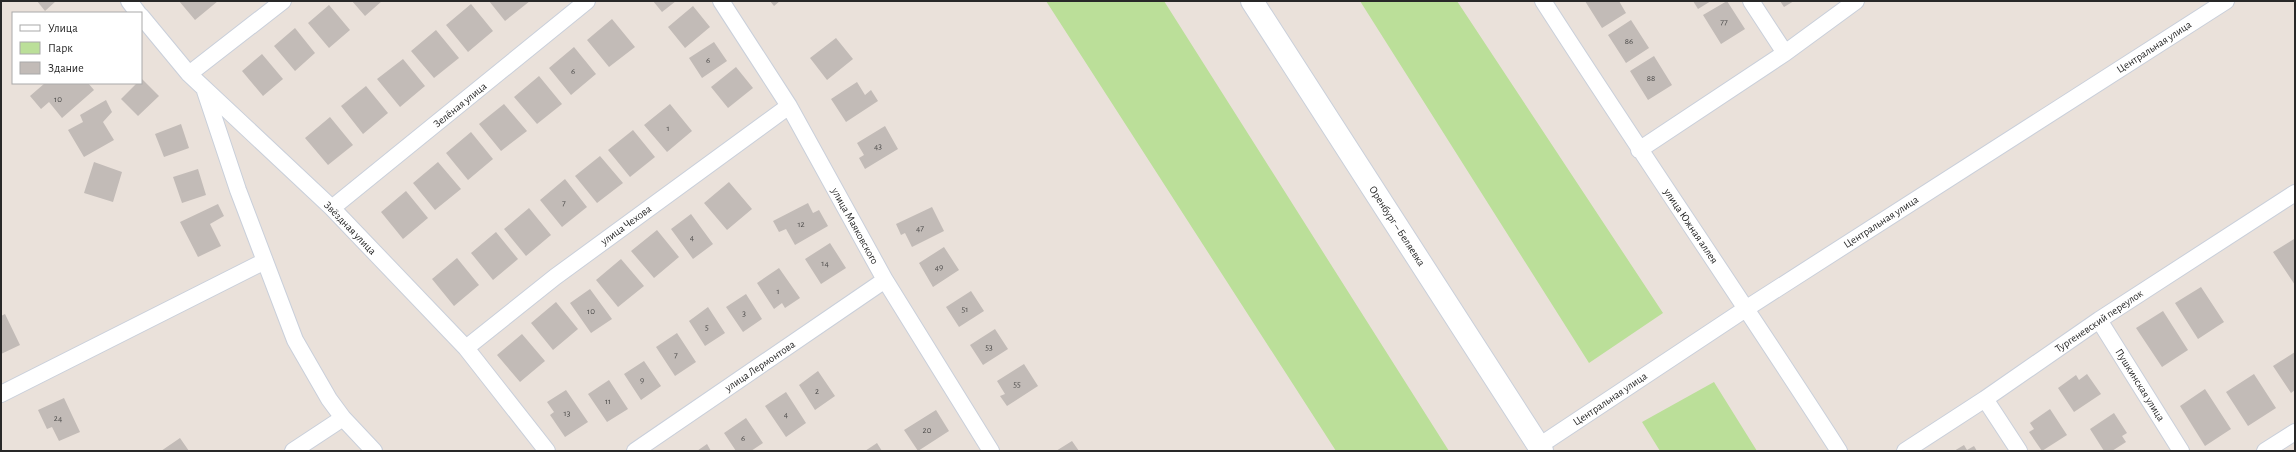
<svg xmlns="http://www.w3.org/2000/svg" width="2296" height="452" font-family="'Alegreya Sans',sans-serif">
	<style>
		.green { fill: #bbdf99 }
		.building { fill: #c2bbb7 }
		.lines { fill: none; stroke-linecap: round; stroke-linejoin: round }
		.minor-casing { stroke: #c9cfda; stroke-width: 18 }
		.secondary-casing { stroke: #c9cfda; stroke-width: 24 }
		.minor { stroke: #fff; stroke-width: 16 }
		.secondary { stroke: #fff; stroke-width: 22 }
		.labels { text-anchor: middle; dominant-baseline: central; stroke-width: 3; stroke-linejoin: round; paint-order: stroke }
		.number-label { font-size: 9px; fill: #4e4d4c }
		.street-label { font-size: 11px; fill: #282828; stroke: #fff }
	</style>
	<rect width="100%" height="100%" fill="#eae1da"/>
	<!-- green -->
	<path class="green" d="M1046,1H1164L1449,451H1336Z
		M1360,1H1457L1663,313L1589,363Z
		M1714,382L1757,451H1660L1642,422Z"/>
	<!-- building -->
	<path class="building" d="M37,1H56L45,11Z
		M179,1H218L195,20Z
		M352,1H382L365,16Z
		M489,1H530L505,21Z
		M653,1H676L662,12Z
		M770,1H780L774,6Z
		M1585,1H1619L1626,13L1602,28Z
		M1693,1H1711L1698,9Z
		M1727,1L1745,29L1721,44L1703,15Z
		M1780,1H1794L1784,7Z
		M471,4L493,31L468,52L446,25Z
		M329,5L350,30L329,48L308,23Z
		M693,6L710,27L685,48L668,27Z
		M612,19L635,47L609,67L587,40Z
		M1631,20L1649,48L1626,63L1608,35Z
		M295,28L315,53L295,71L274,46Z
		M436,30L459,58L434,78L411,51Z
		M836,38L853,59L827,80L810,58Z
		M714,42L727,61L702,78L689,58Z
		M574,47L596,74L571,95L549,68Z
		M262,54L283,79L263,96L242,71Z
		M1654,56L1672,85L1648,100L1630,71Z
		M403,59L425,86L400,107L377,79Z
		M736,67L753,88L728,108L711,87Z
		M539,76L562,104L537,124L514,97Z
		M141,78L159,96L138,116L121,99L137,83H141Z
		M857,82L865,95L871,90L878,101L846,122L831,99Z
		M45,83H88L94,90L62,118L49,102L41,109L30,96Z
		M366,86L388,113L363,134L341,106Z
		M106,100L112,112L103,122L114,140L84,157L68,130L83,122L80,115Z
		M504,104L527,131L501,151L479,124Z
		M670,104L692,131L667,152L644,125Z
		M330,117L353,145L328,165L305,138Z
		M181,124L189,148L164,157L155,134Z
		M885,126L898,149L865,169L859,158L864,155L857,143Z
		M633,130L655,157L630,177L608,150Z
		M471,132L493,159L468,180L446,153Z
		M600,156L623,183L597,203L575,176Z
		M94,162L122,172L113,202L84,193Z
		M438,162L461,189L435,210L413,183Z
		M198,169L206,195L182,203L173,177Z
		M565,179L587,207L562,227L540,200Z
		M729,182L752,209L727,230L704,203Z
		M406,191L428,218L403,239L381,212Z
		M808,203L813,213L819,210L828,226L795,245L786,229L779,232L773,221Z
		M218,204L224,216L210,224L221,246L198,257L180,222Z
		M932,207L944,231L912,247L905,233L901,235L896,224Z
		M529,208L551,235L526,256L504,229Z
		M691,214L713,244L693,259L671,229Z
		M657,230L679,257L654,278L631,251Z
		M496,232L518,259L493,280L471,253Z
		M2294,239L2295,241V285L2273,252Z
		M830,243L846,268L821,284L805,259Z
		M944,247L959,270L933,287L919,263Z
		M457,258L479,285L454,306L432,279Z
		M621,259L644,286L618,307L596,280Z
		M779,268L800,298L785,308L782,303L774,309L757,283Z
		M2201,287L2224,322L2198,339L2175,303Z
		M590,289L612,319L591,333L570,303Z
		M971,291L984,311L959,327L946,307Z
		M746,294L762,319L743,332L726,307Z
		M556,302L578,329L553,350L531,323Z
		M708,307L725,333L705,346L689,321Z
		M2163,311L2188,350L2162,367L2136,328Z
		M5,314L20,345L1,354V316Z
		M995,329L1008,349L983,365L970,345Z
		M677,333L696,362L675,376L656,347Z
		M522,334L545,361L520,382L497,355Z
		M2295,352V390L2291,393L2273,366Z
		M644,361L661,386L641,400L624,374Z
		M1024,364L1038,386L1007,406L1000,396L1005,394L997,381Z
		M818,371L835,396L815,410L799,385Z
		M2087,374L2101,394L2074,412L2058,388L2076,375L2079,380Z
		M2254,374L2276,408L2248,426L2226,392Z
		M609,380L628,409L607,422L588,394Z
		M2205,389L2231,429L2205,446L2180,406Z
		M566,390L588,422L565,437L550,415L554,412L547,402Z
		M786,392L806,423L786,437L765,406Z
		M64,398L80,432L59,441L52,427L47,429L38,410Z
		M2050,409L2067,435L2042,451L2029,432L2034,429L2030,423Z
		M936,410L949,431L918,451L904,430Z
		M2114,413L2127,433L2122,436L2126,442L2112,451H2104L2090,429Z
		M746,418L763,443L751,451H736L724,433Z
		M180,438L189,451H161Z
		M1072,441L1079,451H1056Z
		M877,443L882,451H865Z
		M707,444L711,451H697Z
		M1964,445L1967,450L1974,446L1977,451H1954Z"/>
	<g class="lines">
		<!-- minor casing -->
		<g class="minor-casing">
			<path id="minor" d="M129,1L138,13
				M721,1L789,106L885,280L991,451
				M1543,1C1640,152 1742,300 1839,451
				M1751,1L1785,53
				M141,16L189,74L332,208L466,348L547,451
				M189,74L283,1
				M205,91L238,190L295,340L329,399L343,418L374,451
				M1639,150L1785,53L1856,1
				M332,208L587,1
				M2099,320L2181,451
				M466,348L555,277L789,106
				M1,394L265,261
				M1985,399L2019,451
				M1539,446L1747,308L2226,1
				M293,451L343,418
				M635,451L885,280
				M1905,451L1985,399L2099,320L2295,193
				M2265,451L2295,432"/>
		</g>
		<!-- secondary casing -->
		<g class="secondary-casing">
			<path id="secondary" d="M1252,1L1542,451"/>
		</g>
		<!-- minor -->
		<use href="#minor" class="minor"/>
		<!-- secondary -->
		<use href="#secondary" class="secondary"/>
	</g>
	<g class="labels">
		<!-- number labels -->
		<g class="number-label">
			<text x="1724" y="22">77</text>
			<text x="1629" y="41">86</text>
			<text x="708" y="60">6</text>
			<text x="573" y="71">6</text>
			<text x="1651" y="78">88</text>
			<text x="58" y="99">10</text>
			<text x="668" y="128">1</text>
			<text x="878" y="146">43</text>
			<text x="564" y="203">7</text>
			<text x="801" y="224">12</text>
			<text x="920" y="228">47</text>
			<text x="692" y="237">4</text>
			<text x="825" y="263">14</text>
			<text x="939" y="267">49</text>
			<text x="778" y="291">1</text>
			<text x="965" y="309">51</text>
			<text x="591" y="311">10</text>
			<text x="744" y="313">3</text>
			<text x="707" y="327">5</text>
			<text x="989" y="347">53</text>
			<text x="676" y="355">7</text>
			<text x="642" y="380">9</text>
			<text x="1017" y="384">55</text>
			<text x="817" y="391">2</text>
			<text x="608" y="401">11</text>
			<text x="567" y="413">13</text>
			<text x="786" y="414">4</text>
			<text x="58" y="418">24</text>
			<text x="927" y="430">20</text>
			<text x="743" y="438">6</text>
		</g>
		<!-- street labels -->
		<g class="street-label">
			<text transform="translate(2154 47) rotate(-33)">Центральная улица</text>
			<text transform="translate(460 105) rotate(-39)">Зелёная улица</text>
			<text transform="translate(1881 222) rotate(-33)">Центральная улица</text>
			<text transform="translate(626 225) rotate(-36)">улица Чехова</text>
			<text transform="translate(855 226) rotate(61)">улица Маяковского</text>
			<text transform="translate(1397 226) rotate(57)">Оренбург – Беляевка</text>
			<text transform="translate(1691 226) rotate(56)">улица Южная аллея</text>
			<text transform="translate(350 228) rotate(46)">Звёздная улица</text>
			<text transform="translate(2099 321) rotate(-34)">Тургеневский переулок</text>
			<text transform="translate(760 366) rotate(-34)">улица Лермонтова</text>
			<text transform="translate(2140 385) rotate(58)">Пушкинская улица</text>
			<text transform="translate(1610 399) rotate(-34)">Центральная улица</text>
		</g>
	</g>
	<!-- border -->
	<rect width="2296" height="452" fill="none" stroke="#282828" stroke-width="4"/>
	<!-- legend -->
	<rect x="12" y="12" width="130" height="72" fill="#ffffff" stroke="#a9a9a9"/>
	<rect x="20" y="25" width="20" height="6" fill="#ffffff" stroke="#a9a9a9"/>
	<text x="48" y="32" font-size="12" fill="#282828">Улица</text>
	<rect x="20" y="42" width="20" height="12" fill="#bbdf99" stroke="#a9a9a9"/>
	<text x="48" y="52" font-size="12" fill="#282828">Парк</text>
	<rect x="20" y="62" width="20" height="12" fill="#c2bbb7" stroke="#a9a9a9"/>
	<text x="48" y="72" font-size="12" fill="#282828">Здание</text>
</svg>
